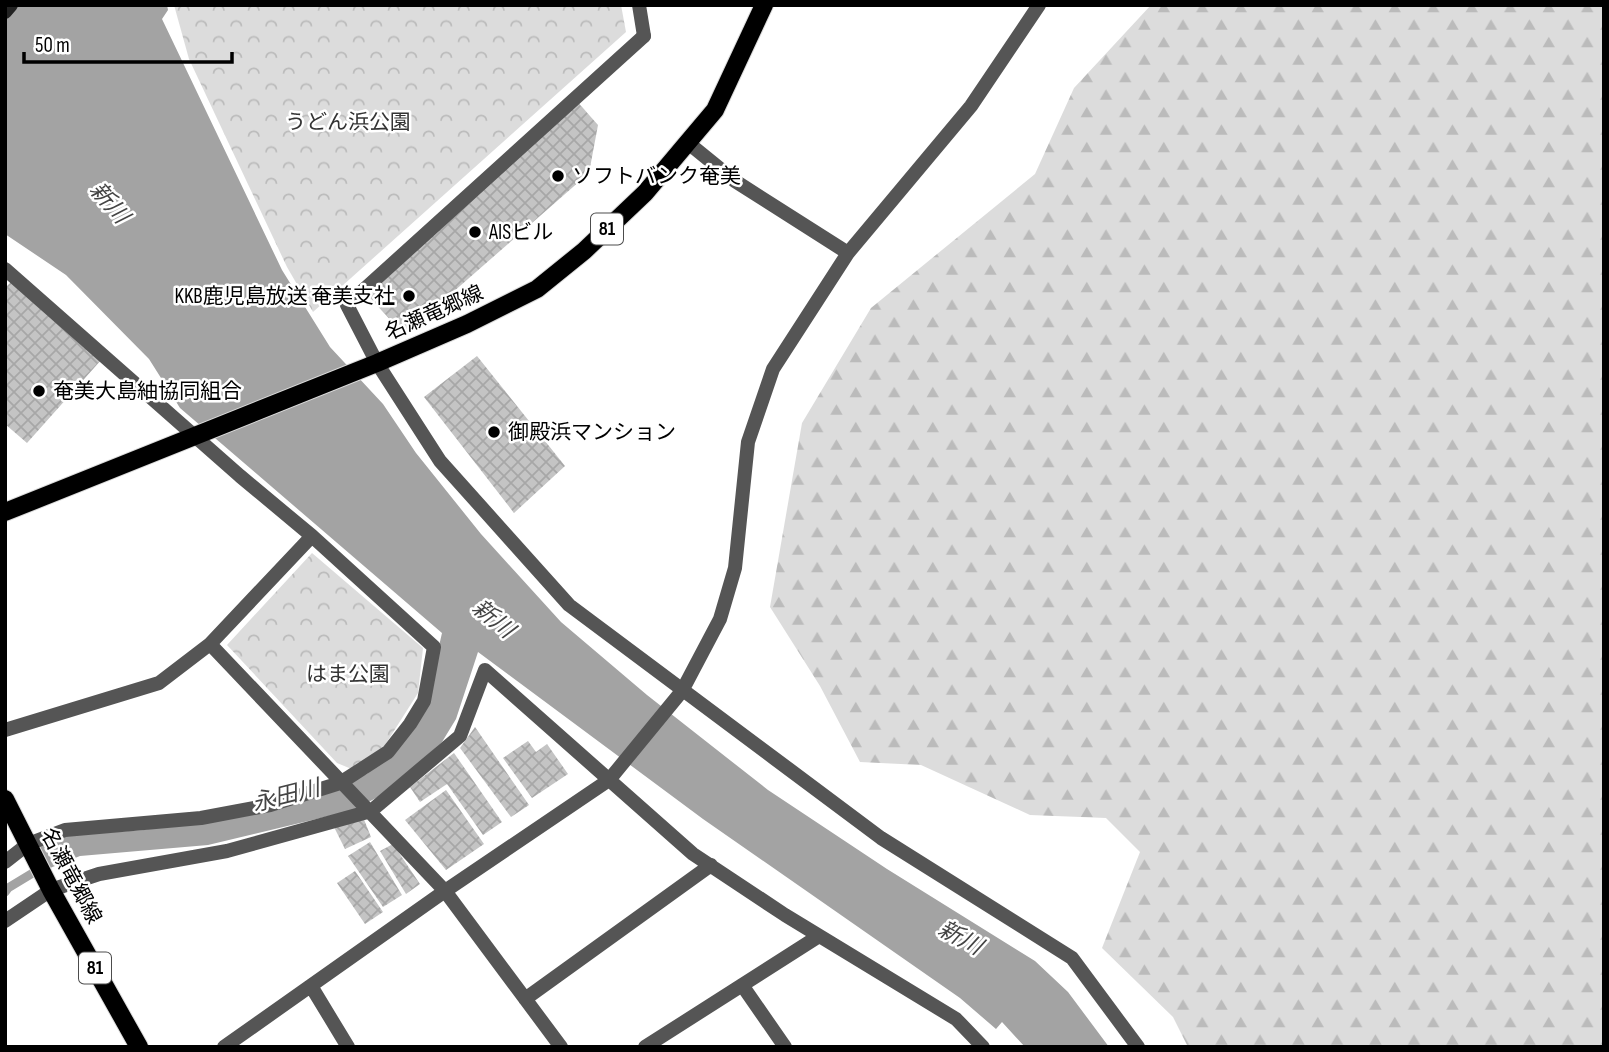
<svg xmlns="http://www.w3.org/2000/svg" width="1609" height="1052" font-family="'Sofia Sans Condensed','Noto Sans JP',sans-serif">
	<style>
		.forest { fill: url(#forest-firs) }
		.park { fill: url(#park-crowns) }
		.water { fill: #a3a3a3 }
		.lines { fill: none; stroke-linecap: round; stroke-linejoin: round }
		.stream { stroke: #a3a3a3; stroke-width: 9 }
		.building { fill: url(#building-cross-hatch) }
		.primary-casing { stroke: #dbdbdb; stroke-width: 20 }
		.lane { stroke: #555; stroke-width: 14 }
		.street { stroke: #555; stroke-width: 14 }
		.secondary { stroke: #222; stroke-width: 14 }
		.primary { stroke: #000; stroke-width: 18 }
		.poi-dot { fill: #000; stroke: #fff; stroke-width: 2.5 }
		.labels { text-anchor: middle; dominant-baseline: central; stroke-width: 5; stroke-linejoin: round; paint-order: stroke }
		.shield { fill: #fff; stroke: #4c4c4c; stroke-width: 2 }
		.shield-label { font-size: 19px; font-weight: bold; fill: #000 }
		.park-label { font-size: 21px; fill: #333; stroke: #fff }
		.poi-label { font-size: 21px; fill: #000; stroke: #fff; text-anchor: start }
		.street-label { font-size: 21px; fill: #000; stroke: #fff }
		.water-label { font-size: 23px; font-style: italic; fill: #444; stroke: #fff }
	</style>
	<defs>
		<pattern id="forest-firs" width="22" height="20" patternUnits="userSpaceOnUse" patternTransform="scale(1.75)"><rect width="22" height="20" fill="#dcdcdc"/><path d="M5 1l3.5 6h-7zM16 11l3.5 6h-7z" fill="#bbb"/></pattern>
		<pattern id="park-crowns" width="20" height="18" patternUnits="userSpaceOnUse" patternTransform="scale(1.75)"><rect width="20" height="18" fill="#dcdcdc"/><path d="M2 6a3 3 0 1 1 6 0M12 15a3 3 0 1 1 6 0" fill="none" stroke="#bbb"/></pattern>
		<pattern id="building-cross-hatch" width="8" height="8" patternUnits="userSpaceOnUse" patternTransform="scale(1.75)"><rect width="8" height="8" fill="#c4c4c4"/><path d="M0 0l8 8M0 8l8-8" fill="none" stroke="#a7a7a7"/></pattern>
	</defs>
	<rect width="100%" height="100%" fill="#fff"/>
	<!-- forest -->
	<path class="forest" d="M1151,5H1604V1047H1188L1173,1017L1102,948L1140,852L1106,818L1030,815L921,765L860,762L820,686L770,607L802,423L871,308L1035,174L1074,88Z"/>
	<!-- park -->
	<path class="park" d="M174,5H621L626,32L313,312L287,267L189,59Z
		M312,553L423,648L418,693L385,745L354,770L337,763L227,645Z"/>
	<!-- water -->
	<path class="water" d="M5,5H167L168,10L162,19L282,270L330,347L383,404L416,453L481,534L561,622L647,695L768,790L887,869L1035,961L1068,992L1109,1047H1025L1002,1022L996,1029L960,998L703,819L478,652L456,719L442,742L385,793L354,810L208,845L80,856L50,868L39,845L69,835L144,830L367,774L427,698L442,633L180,408L149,359L66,275L5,234Z"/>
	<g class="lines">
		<!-- stream -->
		<path class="stream" d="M5,892L8,888L41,868"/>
	</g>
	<!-- building -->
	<path class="building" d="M574,98L598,125L589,173L404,335L364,291Z
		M13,280L102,359L27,443L5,424V288Z
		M477,356L565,466L514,513L424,397Z
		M475,727L529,805L511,817L460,748Z
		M528,741L536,752L547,744L568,774L532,798L503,758Z
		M454,753L502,822L483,835L447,784L420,802L410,787Z
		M446,790L484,844L446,870L405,820Z
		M363,817L371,837L345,849L334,827Z
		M370,842L402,895L383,907L348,856Z
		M393,844L420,884L406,894L380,851Z
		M355,871L383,912L365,924L337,883Z"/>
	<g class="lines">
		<!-- primary casing -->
		<g class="primary-casing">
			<path id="primary" d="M5,512L377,363L467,324L537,289L584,251L645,193L715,110L764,5
				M5,799L51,890L139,1047"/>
		</g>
		<!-- lane -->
		<path class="lane" d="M377,363L347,305L644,36"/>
		<!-- street -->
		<path class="street" d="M639,5L644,36
			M687,142L735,181L848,253
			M5,269L240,476L312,536L434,647L424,701L410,724L388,752L340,783L270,805L201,818L65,830L28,844L5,862
			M377,363L440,461L569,605L881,838L1072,958L1138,1047
			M210,644L445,891L561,1047
			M5,730L159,683L210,644L312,536
			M5,921L51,890L99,874L227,851L371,811L460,736L485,670L693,854L785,915L956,1019L983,1047
			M742,985L785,1047
			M311,986L348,1047
			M525,999L711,865
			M224,1047L445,891L609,780L682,691L720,619L735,568L748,442L773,369L848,253L971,106L1039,5
			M645,1047L819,936"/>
		<!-- secondary -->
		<path class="secondary" d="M5,12L11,5"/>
		<!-- primary -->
		<use href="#primary" class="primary"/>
	</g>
	<!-- markers -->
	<g class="poi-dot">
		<circle cx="558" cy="176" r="7"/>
		<circle cx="475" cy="232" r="7"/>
		<circle cx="409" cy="296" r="7"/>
		<circle cx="39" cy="391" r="7"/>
		<circle cx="494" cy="432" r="7"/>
	</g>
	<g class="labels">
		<!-- shield labels -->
		<g class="shield">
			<rect x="591" y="213.5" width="32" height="31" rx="5"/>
			<rect x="79" y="952.5" width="32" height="31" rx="5"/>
		</g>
		<g class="shield-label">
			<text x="607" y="229">81</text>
			<text x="95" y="968">81</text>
		</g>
		<!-- park labels -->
		<g class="park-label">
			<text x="348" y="122">うどん浜公園</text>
			<text x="348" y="674">はま公園</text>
		</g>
		<!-- poi labels -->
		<g class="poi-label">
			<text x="572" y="176">ソフトバンク奄美</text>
			<text x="489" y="232">AISビル</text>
			<text x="395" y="296" text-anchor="end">KKB鹿児島放送 奄美支社</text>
			<text x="53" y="391">奄美大島紬協同組合</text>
			<text x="508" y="432">御殿浜マンション</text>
		</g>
		<!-- street labels -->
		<g class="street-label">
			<text transform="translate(434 313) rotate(-24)">名瀬竜郷線</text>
			<text transform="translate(71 876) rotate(62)">名瀬竜郷線</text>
		</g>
		<!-- water labels -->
		<g class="water-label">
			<text transform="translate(109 203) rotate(49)">新川</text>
			<text transform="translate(493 619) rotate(39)">新川</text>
			<text transform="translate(286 796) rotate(-14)">永田川</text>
			<text transform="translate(960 938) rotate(28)">新川</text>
		</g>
	</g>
	<!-- border -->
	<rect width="1609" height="1052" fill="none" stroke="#000000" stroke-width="14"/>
	<!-- scale -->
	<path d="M24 52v10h208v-10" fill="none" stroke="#000000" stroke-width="3.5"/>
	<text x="35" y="52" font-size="21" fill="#000000" stroke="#ffffff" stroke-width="5" paint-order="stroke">50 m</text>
</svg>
